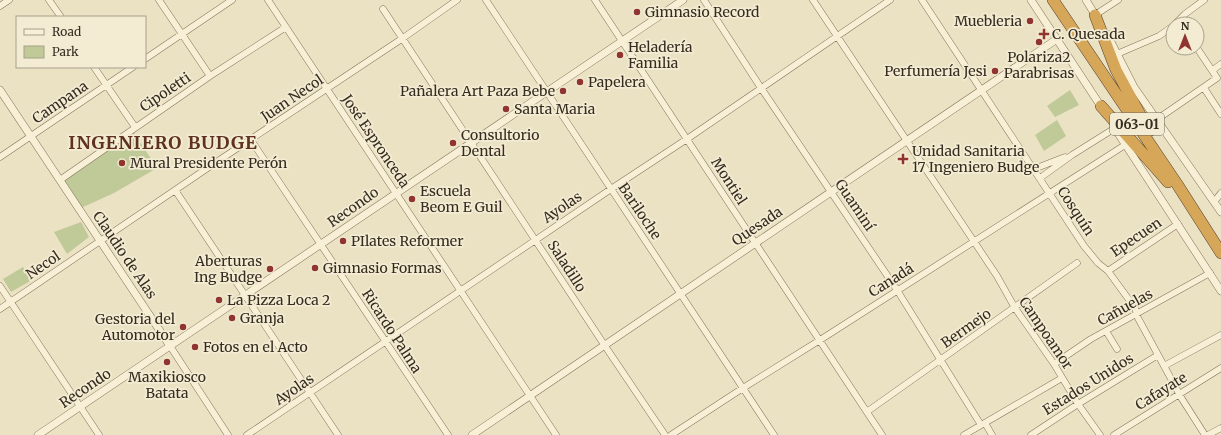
<svg xmlns="http://www.w3.org/2000/svg" width="1221" height="435" font-family="Merriweather,serif">
	<style>
		.green { fill: #c0c998 }
		.lines { fill: none; stroke-linecap: round; stroke-linejoin: round }
		.minor-casing { stroke: #85735b; stroke-width: 7 }
		.tertiary-casing { stroke: #85735b; stroke-width: 8 }
		.motorway-casing { stroke: #52422f; stroke-width: 12 }
		.minor { stroke: #f7efd6; stroke-width: 6 }
		.tertiary { stroke: #f7efd6; stroke-width: 7 }
		.motorway { stroke: #d6a659; stroke-width: 11 }
		.poi-dot { fill: #90342f; stroke: #f3ecd3; stroke-width: 1.5 }
		.labels { text-anchor: middle; dominant-baseline: central; stroke-width: 3.5; stroke-linejoin: round; paint-order: stroke }
		.shield { fill: #f3ecd3; stroke: #6e6555; stroke-width: 1 }
		.shield-label { font-size: 13px; font-weight: bold; fill: #352b1f }
		.poi-label { font-size: 14px; fill: #352b1f; stroke: #f3ecd3; text-anchor: start }
		.street-label { font-size: 14px; fill: #352b1f; stroke: #f3ecd3 }
		.district-label { font-size: 18px; font-weight: bold; letter-spacing: 1px; fill: #5f3121; stroke: #f3ecd3 }
	</style>
	<rect width="100%" height="100%" fill="#ebe2c4"/>
	<!-- green -->
	<path class="green" d="M1070,90L1079,105L1055,117L1047,106Z
		M1057,120L1066,136L1044,151L1035,135Z
		M133,131L157,168L114,193L81,208L63,181Z
		M81,222L89,237L67,254L54,232Z
		M23,267L32,280L11,292L3,279Z"/>
	<g class="lines">
		<!-- minor casing -->
		<g class="minor-casing">
			<path id="minor" d="M49,0L61,17
				M159,0L210,76
				M268,0L556,435
				M486,0L774,435
				M595,0L882,435
				M704,0L761,88L897,290L981,425
				M813,0L997,276L1015,308L1054,364L1078,404L1100,435
				M922,0L1084,246L1098,263L1108,271L1135,308L1138,318L1182,399L1205,435
				M0,6L9,0
				M383,9L605,346L665,435
				M1095,15L1118,0
				M1175,24L1185,14L1204,0
				M1117,54L1159,36L1173,26
				M145,59L232,0
				M94,67L135,127
				M1213,70L1221,64
				M1204,88L1221,114
				M1156,120L1217,78L1197,48
				M251,140L448,435
				M0,157L133,67
				M1034,169L1065,157
				M1040,178L1072,155L1115,128
				M60,180L210,76L286,27
				M175,190L338,435
				M1214,202L1221,193
				M1108,271L1178,224
				M0,286L99,435
				M0,309L212,165L403,38L457,0
				M1106,331L1117,349
				M170,346L228,435
				M1054,364L1091,339L1210,273
				M1164,366L1221,335
				M868,411L1077,263
				M985,423L992,435
				M247,435L611,189L687,139L890,0
				M671,435L743,388L820,340L1125,145
				M964,435L1062,378
				M1031,435L1078,404L1158,355
				M1114,435L1221,368
				M1208,435L1221,428"/>
		</g>
		<!-- tertiary casing -->
		<g class="tertiary-casing">
			<path id="tertiary" d="M1031,0L1102,108
				M1086,0L1097,18
				M1107,34L1134,87L1221,212
				M0,90L170,346
				M1114,127L1221,291
				M38,435L683,0
				M472,435L1057,39"/>
		</g>
		<!-- motorway casing -->
		<g class="motorway-casing">
			<path id="motorway" d="M1053,0L1177,184L1221,253
				M1095,15L1116,70L1149,131
				M1101,106L1168,182"/>
		</g>
		<!-- minor -->
		<use href="#minor" class="minor"/>
		<!-- tertiary -->
		<use href="#tertiary" class="tertiary"/>
		<!-- motorway -->
		<use href="#motorway" class="motorway"/>
	</g>
	<!-- markers -->
	<g class="poi-dot">
		<circle cx="637" cy="12" r="4"/>
		<circle cx="1030" cy="21" r="4"/>
		<path d="M1042 28h4v4h4v4h-4v4h-4v-4h-4v-4h4z"/>
		<circle cx="1039" cy="42" r="4"/>
		<circle cx="620" cy="55" r="4"/>
		<circle cx="995" cy="71" r="4"/>
		<circle cx="580" cy="82" r="4"/>
		<circle cx="563" cy="91" r="4"/>
		<circle cx="506" cy="109" r="4"/>
		<circle cx="453" cy="143" r="4"/>
		<path d="M901 153h4v4h4v4h-4v4h-4v-4h-4v-4h4z"/>
		<circle cx="122" cy="163" r="4"/>
		<circle cx="412" cy="199" r="4"/>
		<circle cx="343" cy="241" r="4"/>
		<circle cx="315" cy="268" r="4"/>
		<circle cx="270" cy="269" r="4"/>
		<circle cx="219" cy="300" r="4"/>
		<circle cx="232" cy="318" r="4"/>
		<circle cx="183" cy="327" r="4"/>
		<circle cx="195" cy="347" r="4"/>
		<circle cx="167" cy="362" r="4"/>
	</g>
	<g class="labels">
		<!-- shield labels -->
		<rect class="shield" x="1110" y="113" width="54" height="22" rx="3"/>
		<g class="shield-label">
			<text x="1137" y="124">063-01</text>
		</g>
		<!-- poi labels -->
		<g class="poi-label">
			<text x="645" y="12">Gimnasio Record</text>
			<text x="1022" y="21" text-anchor="end">Muebleria</text>
			<text x="1052" y="34">C. Quesada</text>
			<text x="628" y="47">Heladería<tspan x="628" dy="16">Familia</tspan></text>
			<text x="1039" y="57" text-anchor="middle">Polariza2<tspan x="1039" dy="16">Parabrisas</tspan></text>
			<text x="987" y="71" text-anchor="end">Perfumería Jesi</text>
			<text x="588" y="82">Papelera</text>
			<text x="555" y="91" text-anchor="end">Pañalera Art Paza Bebe</text>
			<text x="514" y="109">Santa Maria</text>
			<text x="461" y="135">Consultorio<tspan x="461" dy="16">Dental</tspan></text>
			<text x="912" y="151">Unidad Sanitaria<tspan x="912" dy="16">17 Ingeniero Budge</tspan></text>
			<text x="130" y="163">Mural Presidente Perón</text>
			<text x="420" y="191">Escuela<tspan x="420" dy="16">Beom E Guil</tspan></text>
			<text x="351" y="241">PIlates Reformer</text>
			<text x="262" y="261" text-anchor="end">Aberturas<tspan x="262" dy="16">Ing Budge</tspan></text>
			<text x="323" y="268">Gimnasio Formas</text>
			<text x="227" y="300">La Pizza Loca 2</text>
			<text x="240" y="318">Granja</text>
			<text x="175" y="319" text-anchor="end">Gestoria del<tspan x="175" dy="16">Automotor</tspan></text>
			<text x="203" y="347">Fotos en el Acto</text>
			<text x="167" y="377" text-anchor="middle">Maxikiosco<tspan x="167" dy="16">Batata</tspan></text>
		</g>
		<!-- street labels -->
		<g class="street-label">
			<text transform="translate(165 92) rotate(-34)">Cipoletti</text>
			<text transform="translate(292 98) rotate(-34)">Juan Necol</text>
			<text transform="translate(60 102) rotate(-34)">Campana</text>
			<text transform="translate(376 141) rotate(56)">José Espronceda</text>
			<text transform="translate(729 181) rotate(57)">Montiel</text>
			<text transform="translate(855 205) rotate(56)">Guaminí</text>
			<text transform="translate(353 207) rotate(-35)">Recondo</text>
			<text transform="translate(562 207) rotate(-34)">Ayolas</text>
			<text transform="translate(640 211) rotate(56)">Bariloche</text>
			<text transform="translate(1076 211) rotate(57)">Cosquín</text>
			<text transform="translate(757 226) rotate(-34)">Quesada</text>
			<text transform="translate(1136 237) rotate(-34)">Epecuen</text>
			<text transform="translate(125 255) rotate(56)">Claudio de Alas</text>
			<text transform="translate(43 265) rotate(-34)">Necol</text>
			<text transform="translate(567 266) rotate(57)">Saladillo</text>
			<text transform="translate(891 280) rotate(-32)">Canadá</text>
			<text transform="translate(1125 307) rotate(-29)">Cañuelas</text>
			<text transform="translate(966 328) rotate(-35)">Bermejo</text>
			<text transform="translate(392 331) rotate(57)">Ricardo Palma</text>
			<text transform="translate(1046 333) rotate(56)">Campoamor</text>
			<text transform="translate(1088 384) rotate(-32)">Estados Unidos</text>
			<text transform="translate(85 388) rotate(-34)">Recondo</text>
			<text transform="translate(294 389) rotate(-34)">Ayolas</text>
			<text transform="translate(1161 391) rotate(-32)">Cafayate</text>
		</g>
		<!-- district labels -->
		<g class="district-label">
			<text x="163" y="142">INGENIERO BUDGE</text>
		</g>
	</g>
	<!-- legend -->
	<rect x="16" y="16" width="130" height="52" fill="#f3ecd3" stroke="#a79f8b"/>
	<rect x="24" y="29" width="20" height="6" fill="#f7efd6" stroke="#a79f8b"/>
	<text x="52" y="36" font-size="12" fill="#352b1f">Road</text>
	<rect x="24" y="46" width="20" height="12" fill="#c0c998" stroke="#a79f8b"/>
	<text x="52" y="56" font-size="12" fill="#352b1f">Park</text>
	<!-- north arrow -->
	<g transform="translate(1185 36)"><circle r="19" fill="#f3ecd3" stroke="#a79f8b"/>
	<path d="M0-3L7 15L0 10L-7 15Z" fill="#90342f"/>
	<text y="-6" font-size="11" font-weight="bold" text-anchor="middle" fill="#352b1f">N</text>
	</g>
</svg>
